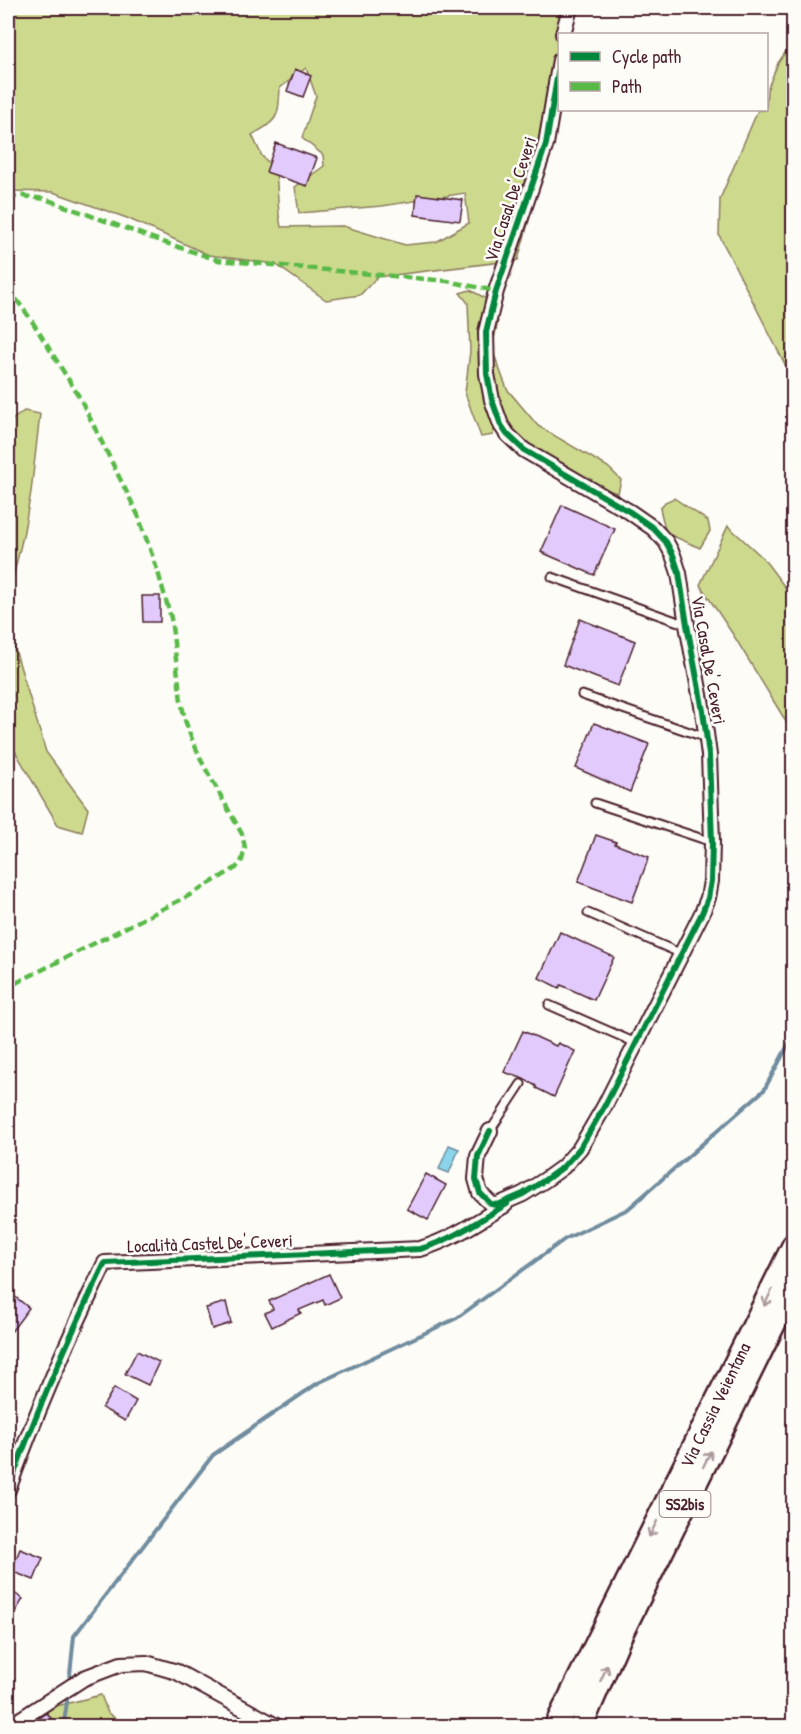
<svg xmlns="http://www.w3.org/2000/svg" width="801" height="1734" font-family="'Patrick Hand',sans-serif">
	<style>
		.green { fill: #cdda8e; stroke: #8c7c5c; stroke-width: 1.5; fill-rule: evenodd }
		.water { fill: #8ad5eb; stroke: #708c9e; stroke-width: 1.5 }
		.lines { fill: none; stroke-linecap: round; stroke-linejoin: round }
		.stream { stroke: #708c9e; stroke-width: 4 }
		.building { fill: #e2cbfc; stroke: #4a1f2b; stroke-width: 1.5 }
		.service-casing { stroke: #4a1f2b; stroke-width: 11 }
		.minor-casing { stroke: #4a1f2b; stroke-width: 18 }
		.trunk-casing { stroke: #4a1f2b; stroke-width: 27 }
		.service { stroke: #fdfcf7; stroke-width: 7 }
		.minor { stroke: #fdfcf7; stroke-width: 14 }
		.trunk { stroke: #fdfcf7; stroke-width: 22 }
		.quiet { stroke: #58b947; stroke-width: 4.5; stroke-dasharray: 9 4.5; stroke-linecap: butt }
		.cycleway-casing { stroke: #fdfcf7; stroke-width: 10 }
		.cycleway { stroke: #00873e; stroke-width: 6 }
		.oneway { stroke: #ac999b }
		.labels { text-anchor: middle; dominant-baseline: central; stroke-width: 5; stroke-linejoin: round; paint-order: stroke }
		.shield { fill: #fdfcf7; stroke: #806168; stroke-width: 1.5 }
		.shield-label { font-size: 16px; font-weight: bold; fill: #4a1f2b }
		.street-label { font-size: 18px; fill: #4a1f2b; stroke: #fdfcf7 }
	</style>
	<rect width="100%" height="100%" fill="#fdfcf7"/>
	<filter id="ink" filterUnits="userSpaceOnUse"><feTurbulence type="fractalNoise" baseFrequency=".0167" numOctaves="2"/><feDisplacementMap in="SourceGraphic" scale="12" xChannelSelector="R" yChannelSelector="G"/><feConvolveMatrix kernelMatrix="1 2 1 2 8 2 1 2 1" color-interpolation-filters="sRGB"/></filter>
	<g filter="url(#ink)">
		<!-- green -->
		<path class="green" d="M8,8H563L556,69L558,115L518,260L377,277L360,295L326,300L275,264L209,255L127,218L53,192L8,191ZM306,68L316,96L302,138L323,155L324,166L295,187L299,213L382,206L465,193L469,223L436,242L405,245L343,226L281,227L279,215L276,170L262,156L252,135C279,119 278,119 280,88Z
			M793,41V380L719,235L720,199L758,110H766L767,90L778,63Z
			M470,290L489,300L498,321L492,349L507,389L538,426L608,467L621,480L618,493L598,488L521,440L497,417L493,435L481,437L465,393L470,351L468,303L460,293Z
			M24,411L40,414L31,492L23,536L8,598V423Z
			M674,498L708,521L710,531L700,548L666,533L660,509L665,502Z
			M728,526L763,558L793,598V733L734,636L700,585Z
			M8,626L46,752L88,809L82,832L58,825L8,739Z
			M101,1695L108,1713L126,1726H22L49,1708Z"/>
		<!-- water -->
		<path class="water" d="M449,1145L459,1149L449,1173L439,1169Z"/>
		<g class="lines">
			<!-- stream -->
			<path class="stream" d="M69,1684L74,1636L213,1455L318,1383L457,1318L565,1239L628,1209L764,1090L794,1034
				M68,1694L64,1723L69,1726"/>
		</g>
		<!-- building -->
		<path class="building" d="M295,69L311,76L303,97L287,91Z
			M276,143L317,158L307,186L266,172Z
			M417,194L463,200L460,221L415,215Z
			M562,505L615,529L594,575L541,552Z
			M142,596H160V622H143Z
			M580,619L635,641L618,686L563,665Z
			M594,723L649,744L630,792L576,768Z
			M596,835L616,842L615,844L649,857L632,902L578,882Z
			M560,932L614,957L594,1000L561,985L559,988L539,978Z
			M523,1031L556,1046L558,1043L575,1051L554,1097L536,1088V1086L524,1079L504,1072Z
			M426,1174L446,1185L428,1220L407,1209Z
			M329,1274L340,1298L325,1305L323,1300L299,1310L301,1313L272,1327L265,1313L273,1309L269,1301Z
			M8,1291L29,1308L8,1336Z
			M226,1302L231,1323L212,1329L206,1308Z
			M137,1351L159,1362L148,1385L125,1374Z
			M114,1388L136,1401L125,1421L102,1408Z
			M20,1549L43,1558L34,1580L11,1571Z
			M8,1589L23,1599L8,1624Z
			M47,1713L53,1721L47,1726H28Z"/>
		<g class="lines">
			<!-- service casing -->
			<g class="service-casing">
				<path id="service" d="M552,577L687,625
					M582,695L707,738
					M595,803L712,842
					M588,913L682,954
					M549,1005L636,1043
					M490,1131L521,1084"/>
			</g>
			<!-- minor casing -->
			<g class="minor-casing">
				<path id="minor" d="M563,34L570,8
					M490,1131L478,1156L476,1179L480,1193L491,1204L496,1205L500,1204L523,1194L545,1180L563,1167L580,1148L604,1107L702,913L708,898L711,881L712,842L709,755L703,711L687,625L679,573L673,555L666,542L653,528L630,512L524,450L507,434L501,425L492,400L487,374L486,332L496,291L546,144L560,60
					M8,1490C36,1412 69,1337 105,1263L420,1249C451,1240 477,1222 505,1205
					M10,1726L84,1678L121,1664L146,1663L177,1672L276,1726"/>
			</g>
			<!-- trunk casing -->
			<g class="trunk-casing">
				<path id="trunk" d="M556,1726L794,1245
					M581,1726L620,1636L794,1283"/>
			</g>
			<!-- service -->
			<use href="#service" class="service"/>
			<!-- minor -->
			<use href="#minor" class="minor"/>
			<!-- trunk -->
			<use href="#trunk" class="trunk"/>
			<!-- quiet -->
			<path class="quiet" d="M8,197L23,196L45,199L163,242L218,260L447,281L496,291
				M8,288L30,318L80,398L138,515L158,572L171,618L181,701L185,720L191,737L203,764L242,834L245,848L242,860L236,868L188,896L8,987"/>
			<!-- cycleway casing -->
			<g class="cycleway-casing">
				<path id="cycleway" d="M490,1131L478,1156L476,1179L480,1193L491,1204L496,1205L500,1204L523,1194L545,1180L563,1167L580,1148L604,1107L702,913L708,898L711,881L712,842L709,755L703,711L687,625L679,573L673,555L666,542L653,528L630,512L524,450L507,434L501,425L492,400L487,374L486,332L496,291L546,144L560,60
					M8,1490C36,1412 69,1337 105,1263L420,1249C452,1240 478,1221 507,1204"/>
			</g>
			<!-- cycleway -->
			<use href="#cycleway" class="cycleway"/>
		</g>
		<!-- one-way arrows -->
		<defs><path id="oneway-shaft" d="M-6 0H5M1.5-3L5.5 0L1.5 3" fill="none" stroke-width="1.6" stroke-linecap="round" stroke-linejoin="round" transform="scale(1.5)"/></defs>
		<g class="oneway">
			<use href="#oneway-shaft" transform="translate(768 1298) rotate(116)"/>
			<use href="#oneway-shaft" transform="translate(707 1459) rotate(-64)"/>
			<use href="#oneway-shaft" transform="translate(653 1529) rotate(116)"/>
			<use href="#oneway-shaft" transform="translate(604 1673) rotate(-66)"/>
		</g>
	</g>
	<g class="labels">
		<!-- shield labels -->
		<rect class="shield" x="659.5" y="1491" width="51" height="26" rx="4.5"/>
		<g class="shield-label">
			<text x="685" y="1504">SS2bis</text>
		</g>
		<!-- street labels -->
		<g class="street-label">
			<text transform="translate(510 199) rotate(-72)">Via Casal De' Ceveri</text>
			<text transform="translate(709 660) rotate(80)">Via Casal De' Ceveri</text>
			<text transform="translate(210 1243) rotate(-2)">Località Castel De' Ceveri</text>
			<text transform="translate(715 1405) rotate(-64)">Via Cassia Veientana</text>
		</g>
	</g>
	<!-- margin -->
	<rect width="801" height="1734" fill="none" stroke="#fdfcf7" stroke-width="30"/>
	<rect x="15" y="15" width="771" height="1704" fill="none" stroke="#4a1f2b" stroke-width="2" filter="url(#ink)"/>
	<!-- legend -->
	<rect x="558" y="33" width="210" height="78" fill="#fdfcf7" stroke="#b5a4a5" stroke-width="1.5"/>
	<rect x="570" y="52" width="30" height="9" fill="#00873e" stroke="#b5a4a5" stroke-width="1.5"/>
	<text x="612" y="63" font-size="18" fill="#4a1f2b">Cycle path</text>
	<rect x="570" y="82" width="30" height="9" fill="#58b947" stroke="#b5a4a5" stroke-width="1.5"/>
	<text x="612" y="93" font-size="18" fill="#4a1f2b">Path</text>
</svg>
